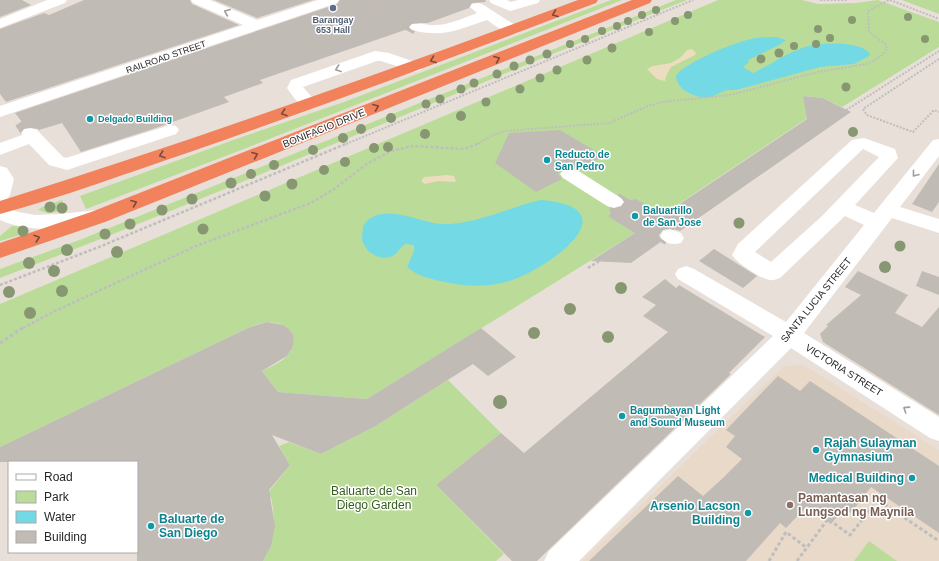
<svg xmlns="http://www.w3.org/2000/svg" width="939" height="561" font-family="Helvetica,sans-serif">
	<style>
		.education { fill: #e9d9c9 }
		.green { fill: #bbdc99 }
		.sand { fill: #ecddbe }
		.water { fill: #73d9e4 }
		.building { fill: #c1bbb5 }
		.lines { fill: none; stroke-linecap: round; stroke-linejoin: round }
		.minor-tunnel-far1 { stroke: #c2bab5; stroke-width: 16; stroke-dasharray: 16 8; stroke-linecap: butt }
		.minor-tunnel { stroke: #c2bab5; stroke-width: 20; stroke-dasharray: 20 10; stroke-linecap: butt }
		.path-far2 { stroke: #bebebe; stroke-width: 2; stroke-dasharray: 2 1.5; stroke-linecap: butt }
		.path-far1 { stroke: #bebebe; stroke-width: 2.5; stroke-dasharray: 3 2; stroke-linecap: butt }
		.path { stroke: #bebebe; stroke-width: 3; stroke-dasharray: 3.5 2.5; stroke-linecap: butt }
		.minor { fill: #fff; fill-rule: evenodd }
		.highway { fill: #f1825c; fill-rule: evenodd }
		.tree { fill: #879772 }
		.oneway { stroke: #9e9e9e }
		.oneway2 { stroke: #784b3c }
		.service-dot { fill: #5c6f8a; stroke: #fff; stroke-width: 1.5 }
		.culture-dot { fill: #0f9aa8; stroke: #fff; stroke-width: 1.5 }
		.education-dot { fill: #8d6e63; stroke: #fff; stroke-width: 1.5 }
		.labels { text-anchor: middle; dominant-baseline: central; stroke-width: 3; stroke-linejoin: round; paint-order: stroke }
		.far-service-label { font-size: 9px; font-weight: bold; fill: #4e5e75; stroke: #fff }
		.far-street-label { font-size: 9px; fill: #272727; stroke: #fff }
		.far-culture-label { font-size: 9px; font-weight: bold; fill: #0d838f; stroke: #fff; text-anchor: start }
		.street-label { font-size: 10px; fill: #272727; stroke: #fff }
		.culture-label { font-size: 10px; font-weight: bold; fill: #0d838f; stroke: #fff; text-anchor: start }
		.near-culture-label { font-size: 12px; font-weight: bold; fill: #0d838f; stroke: #fff; text-anchor: start }
		.near-park-label { font-size: 12px; fill: #365c1e; stroke: #fff }
		.near-education-label { font-size: 12px; font-weight: bold; fill: #785e54; stroke: #fff; text-anchor: start }
	</style>
	<rect width="100%" height="100%" fill="#e9dfd9"/>
	<!-- education -->
	<path class="education" d="M804,365L939,450V561H583L784,366Z"/>
	<!-- green -->
	<path class="green" d="M611,0H622L244,149L86,209L80,196L236,139L344,102Z
		M676,0H687C457,91 231,190 0,278V269L82,239Z
		M718,0H802L818,4L856,3L878,0L939,22V47L842,107L823,98L803,96L805,105L818,111L635,233L367,399L278,392L262,371C270,367 280,363 286,357C300,344 293,325 275,323C266,321 258,324 250,327L0,447V304Z
		M902,0H939V14L907,2Z
		M62,200L67,211L47,213L38,210L42,207Z
		M12,226L26,227L27,231L20,235L0,241V236Z
		M448,380L501,433L436,485L504,554L496,561H263C275,538 276,522 271,497L262,500L290,465L279,446L289,442L321,454L374,427Z
		M869,541L897,561H854Z"/>
	<!-- sand -->
	<path class="sand" d="M692,49L696,53L695,55L671,67L667,74L665,81L657,79L647,69L653,66L671,63L680,58L687,50Z
		M447,175L454,176L456,182L439,181L425,184L422,182V179L425,177Z"/>
	<!-- water -->
	<path class="water" d="M776,37L786,40L781,44L748,60L749,62L743,67L753,73C770,65 785,54 802,48C816,42 862,40 870,54L869,56L854,64L820,67L740,89C736,90 732,90 728,90C722,91 715,96 710,97C697,99 677,91 676,76C683,63 736,42 751,39C759,37 768,37 776,37Z
		M541,200C636,208 544,272 506,282C484,288 462,286 440,281C428,278 417,276 407,267L414,251V245L405,244C401,247 398,252 394,255C381,263 364,252 362,239C362,235 363,230 363,226C365,224 368,219 371,218C391,206 420,222 440,224C473,226 509,207 541,200Z"/>
	<!-- building -->
	<path class="building" d="M0,0H22L31,5L0,17Z
		M84,0H190L192,4L239,25L6,102L0,94V29L44,13L49,15Z
		M214,0H313L257,18Z
		M340,0H485L486,2L472,3L469,8L428,23H412L408,27L410,30H405L260,80L263,83L224,97L229,102L153,129L81,152L62,123L39,130L36,128L26,127L15,113L337,4Z
		M803,96L823,98L851,112L680,231L671,228L663,230L659,235L662,241L631,263L591,261L635,233L609,217L612,209L621,207L625,203V201L636,199L663,215L807,119Z
		M560,130L604,156L579,169L570,167L563,169L558,174L562,179L536,192L495,163L509,133Z
		M939,164V202L932,212L912,204Z
		M714,249L741,266L757,276L743,288L699,261Z
		M858,271L908,295L895,313L922,327L939,307V415L823,342L820,334L828,326L826,325L861,295L845,287Z
		M922,271L939,277V295L916,286Z
		M665,279L676,288L679,285L765,337L729,373L731,374L537,561H512L436,485L501,433L524,453L668,332L643,316L656,305L642,297Z
		M267,322L283,325L289,329L293,335L294,342L292,349L287,356L262,371L278,392L367,399L481,328L516,357L488,376L473,364L374,427L321,454L272,435L290,465L269,490L275,526L271,546L263,561H137V462H0V447L250,327Z
		M778,376L800,391L810,381L939,466V533L871,487L851,513L844,508L831,524L807,506L786,528L780,523L746,561H589L678,476L703,496L722,479L742,459L726,447L735,436L726,430Z"/>
	<g class="lines">
		<!-- minor-tunnel-far1 -->
		<path class="minor-tunnel-far1" d="M367,0L417,27
			M22,121L30,133"/>
		<!-- minor-tunnel -->
		<path class="minor-tunnel" d="M614,202L670,236"/>
		<!-- path-far2 -->
		<path class="path-far2" d="M820,0H847
			M890,0L939,19
			M939,59L863,109L867,115L913,132L934,110L939,112
			M346,144L693,0
			M478,144L495,134L506,131L609,123L648,106L662,102L730,95L818,72L867,64L883,55L887,48L885,44L869,32L868,11L889,0
			M793,144L939,51"/>
		<!-- path-far1 -->
		<path class="path-far1" d="M669,218L748,173L794,143
			M588,268L651,229
			M0,285L99,247L348,143
			M23,328L55,311L196,246L311,203L334,189L367,164L391,151L412,146L464,149L480,143"/>
		<!-- path -->
		<path class="path" d="M0,343L24,327
			M769,561L786,532L807,548
			M797,561L828,519L850,535L878,500L939,541"/>
		<!-- minor -->
		<path class="minor" d="M47,0H67L65,3L0,28V19Z
			M191,0H210L257,20L318,0H339L337,3L0,117V106L243,25L193,3Z
			M489,0H507L511,2L518,0H540L538,3L510,11L491,3Z
			M477,3L482,4L518,27L521,30L518,33C507,36 496,26 487,20C458,30 442,38 412,30L409,27L412,24C420,22 428,26 437,25C451,24 464,18 477,13L470,7L472,4Z
			M375,51L389,53L421,64L423,67L421,70L415,72L381,61H377L303,87L318,104L315,108C302,111 294,98 287,88L291,80Z
			M170,125L176,126L179,130L176,134L67,170L49,165L29,144L0,155V143L22,135L21,133L24,129L30,128L36,129L63,157L66,158Z
			M864,138L895,149L898,158L855,205L874,213L933,140L939,139V156L900,207L939,219V233L892,218L804,333L939,417V441L930,438L791,348L579,561H544L549,551L773,336L678,279L675,274L678,269L686,266L694,269L786,322L864,225L845,216L780,278C776,279 773,281 770,280C761,279 737,263 732,255L738,244L852,140ZM863,149L879,157L822,216L771,262L755,252Z
			M0,166L7,168L14,179L10,195L7,199L0,201Z
			M570,168L577,170L621,198L624,202L621,206L614,208L607,206L563,178L560,174L563,170Z
			M0,205L18,212L35,215L60,214L97,210L104,212L107,217L104,222C74,230 28,233 0,220Z
			M670,229L681,233L684,238L681,243C672,245 665,244 660,236L663,231Z"/>
		<!-- highway -->
		<path class="highway" d="M578,0H598L596,3C461,54 326,105 190,152C127,173 64,197 0,214V201C195,140 387,71 578,0Z
			M632,0H652L650,3L105,222L0,258V243L91,212Z"/>
	</g>
	<!-- trees -->
	<g class="tree">
		<circle cx="656" cy="10" r="4"/>
		<circle cx="642" cy="15" r="4"/>
		<circle cx="688" cy="15" r="4"/>
		<circle cx="908" cy="17" r="4"/>
		<circle cx="852" cy="20" r="4"/>
		<circle cx="628" cy="21" r="4"/>
		<circle cx="675" cy="21" r="4"/>
		<circle cx="617" cy="26" r="4"/>
		<circle cx="818" cy="29" r="4"/>
		<circle cx="602" cy="31" r="4"/>
		<circle cx="649" cy="32" r="4"/>
		<circle cx="830" cy="38" r="4"/>
		<circle cx="585" cy="39" r="4"/>
		<circle cx="925" cy="39" r="4"/>
		<circle cx="570" cy="44" r="4"/>
		<circle cx="816" cy="44" r="4"/>
		<circle cx="794" cy="46" r="4"/>
		<circle cx="612" cy="48" r="4.5"/>
		<circle cx="779" cy="53" r="4.5"/>
		<circle cx="547" cy="54" r="4.5"/>
		<circle cx="761" cy="59" r="4.5"/>
		<circle cx="530" cy="60" r="4.5"/>
		<circle cx="587" cy="60" r="4.5"/>
		<circle cx="514" cy="66" r="4.5"/>
		<circle cx="557" cy="70" r="4.5"/>
		<circle cx="497" cy="74" r="4.5"/>
		<circle cx="540" cy="78" r="4.5"/>
		<circle cx="474" cy="83" r="4.5"/>
		<circle cx="846" cy="87" r="4.5"/>
		<circle cx="461" cy="89" r="4.5"/>
		<circle cx="520" cy="89" r="4.5"/>
		<circle cx="440" cy="99" r="4.5"/>
		<circle cx="486" cy="102" r="4.5"/>
		<circle cx="426" cy="104" r="4.5"/>
		<circle cx="461" cy="116" r="5"/>
		<circle cx="391" cy="118" r="5"/>
		<circle cx="361" cy="129" r="5"/>
		<circle cx="853" cy="132" r="5"/>
		<circle cx="425" cy="134" r="5"/>
		<circle cx="343" cy="138" r="5"/>
		<circle cx="388" cy="147" r="5"/>
		<circle cx="374" cy="148" r="5"/>
		<circle cx="313" cy="150" r="5"/>
		<circle cx="345" cy="162" r="5"/>
		<circle cx="274" cy="165" r="5"/>
		<circle cx="324" cy="170" r="5"/>
		<circle cx="251" cy="174" r="5"/>
		<circle cx="231" cy="183" r="5.5"/>
		<circle cx="292" cy="184" r="5.5"/>
		<circle cx="265" cy="196" r="5.5"/>
		<circle cx="192" cy="199" r="5.5"/>
		<circle cx="50" cy="207" r="5.5"/>
		<circle cx="62" cy="208" r="5.5"/>
		<circle cx="162" cy="210" r="5.5"/>
		<circle cx="739" cy="223" r="5.5"/>
		<circle cx="130" cy="224" r="5.5"/>
		<circle cx="203" cy="229" r="5.5"/>
		<circle cx="23" cy="231" r="5.5"/>
		<circle cx="105" cy="234" r="5.5"/>
		<circle cx="900" cy="246" r="5.5"/>
		<circle cx="67" cy="250" r="6"/>
		<circle cx="117" cy="252" r="6"/>
		<circle cx="29" cy="263" r="6"/>
		<circle cx="885" cy="267" r="6"/>
		<circle cx="54" cy="271" r="6"/>
		<circle cx="621" cy="288" r="6"/>
		<circle cx="62" cy="291" r="6"/>
		<circle cx="9" cy="292" r="6"/>
		<circle cx="570" cy="309" r="6"/>
		<circle cx="30" cy="313" r="6"/>
		<circle cx="534" cy="333" r="6"/>
		<circle cx="608" cy="337" r="6"/>
		<circle cx="500" cy="402" r="7"/>
	</g>
	<!-- one-way arrows -->
	<defs><path id="oneway-chevron" d="M-2-3.5L2.5 0L-2 3.5" fill="none" stroke-width="1.6" stroke-linecap="round" stroke-linejoin="round"/></defs>
	<g class="oneway">
		<use href="#oneway-chevron" transform="translate(227 12) rotate(-157)"/>
		<use href="#oneway-chevron" transform="translate(338 69) rotate(160)"/>
		<use href="#oneway-chevron" transform="translate(915 174) rotate(128)"/>
		<use href="#oneway-chevron" transform="translate(906 409) rotate(-147)"/>
	</g>
	<g class="oneway2">
		<use href="#oneway-chevron" transform="translate(555 14) rotate(159)"/>
		<use href="#oneway-chevron" transform="translate(497 59) rotate(-22)"/>
		<use href="#oneway-chevron" transform="translate(433 60) rotate(159)"/>
		<use href="#oneway-chevron" transform="translate(376 107) rotate(-22)"/>
		<use href="#oneway-chevron" transform="translate(284 113) rotate(161)"/>
		<use href="#oneway-chevron" transform="translate(162 155) rotate(161)"/>
		<use href="#oneway-chevron" transform="translate(255 155) rotate(-22)"/>
		<use href="#oneway-chevron" transform="translate(134 203) rotate(-22)"/>
		<use href="#oneway-chevron" transform="translate(37 238) rotate(-19)"/>
	</g>
	<!-- markers -->
	<circle class="service-dot" cx="333" cy="8" r="4"/>
	<g class="culture-dot">
		<circle cx="90" cy="119" r="4"/>
		<circle cx="547" cy="160" r="4"/>
		<circle cx="635" cy="216" r="4"/>
		<circle cx="622" cy="416" r="4"/>
		<circle cx="816" cy="450" r="4"/>
		<circle cx="912" cy="478" r="4"/>
		<circle cx="748" cy="513" r="4"/>
		<circle cx="151" cy="526" r="4"/>
	</g>
	<circle class="education-dot" cx="790" cy="505" r="4"/>
	<g class="labels">
		<!-- far-service labels -->
		<g class="far-service-label">
			<text x="333" y="20">Barangay<tspan x="333" dy="10">653 Hall</tspan></text>
		</g>
		<!-- far-street labels -->
		<g class="far-street-label">
			<text transform="translate(166 57) rotate(-19)">RAILROAD STREET</text>
		</g>
		<!-- far-culture labels -->
		<g class="far-culture-label">
			<text x="98" y="119">Delgado Building</text>
		</g>
		<!-- street labels -->
		<g class="street-label">
			<text transform="translate(324 128) rotate(-22)">BONIFACIO DRIVE</text>
			<text transform="translate(816 300) rotate(-51)">SANTA LUCIA STREET</text>
			<text transform="translate(844 370) rotate(32)">VICTORIA STREET</text>
		</g>
		<!-- culture labels -->
		<g class="culture-label">
			<text x="555" y="154">Reducto de<tspan x="555" dy="12">San Pedro</tspan></text>
			<text x="643" y="210">Baluartillo<tspan x="643" dy="12">de San Jose</tspan></text>
			<text x="630" y="410">Bagumbayan Light<tspan x="630" dy="12">and Sound Museum</tspan></text>
		</g>
		<!-- near-culture labels -->
		<g class="near-culture-label">
			<text x="824" y="443">Rajah Sulayman<tspan x="824" dy="14">Gymnasium</tspan></text>
			<text x="904" y="478" text-anchor="end">Medical Building</text>
			<text x="740" y="506" text-anchor="end">Arsenio Lacson<tspan x="740" dy="14">Building</tspan></text>
			<text x="159" y="519">Baluarte de<tspan x="159" dy="14">San Diego</tspan></text>
		</g>
		<!-- near-park labels -->
		<g class="near-park-label">
			<text x="374" y="491">Baluarte de San<tspan x="374" dy="14">Diego Garden</tspan></text>
		</g>
		<!-- near-education labels -->
		<g class="near-education-label">
			<text x="798" y="498">Pamantasan ng<tspan x="798" dy="14">Lungsod ng Maynila</tspan></text>
		</g>
	</g>
	<!-- legend -->
	<rect x="8" y="461" width="130" height="92" fill="#ffffff" stroke="#a9a9a9"/>
	<rect x="16" y="474" width="20" height="6" fill="#ffffff" stroke="#a9a9a9"/>
	<text x="44" y="481" font-size="12" fill="#272727">Road</text>
	<rect x="16" y="491" width="20" height="12" fill="#bbdc99" stroke="#a9a9a9"/>
	<text x="44" y="501" font-size="12" fill="#272727">Park</text>
	<rect x="16" y="511" width="20" height="12" fill="#73d9e4" stroke="#a9a9a9"/>
	<text x="44" y="521" font-size="12" fill="#272727">Water</text>
	<rect x="16" y="531" width="20" height="12" fill="#c1bbb5" stroke="#a9a9a9"/>
	<text x="44" y="541" font-size="12" fill="#272727">Building</text>
</svg>
